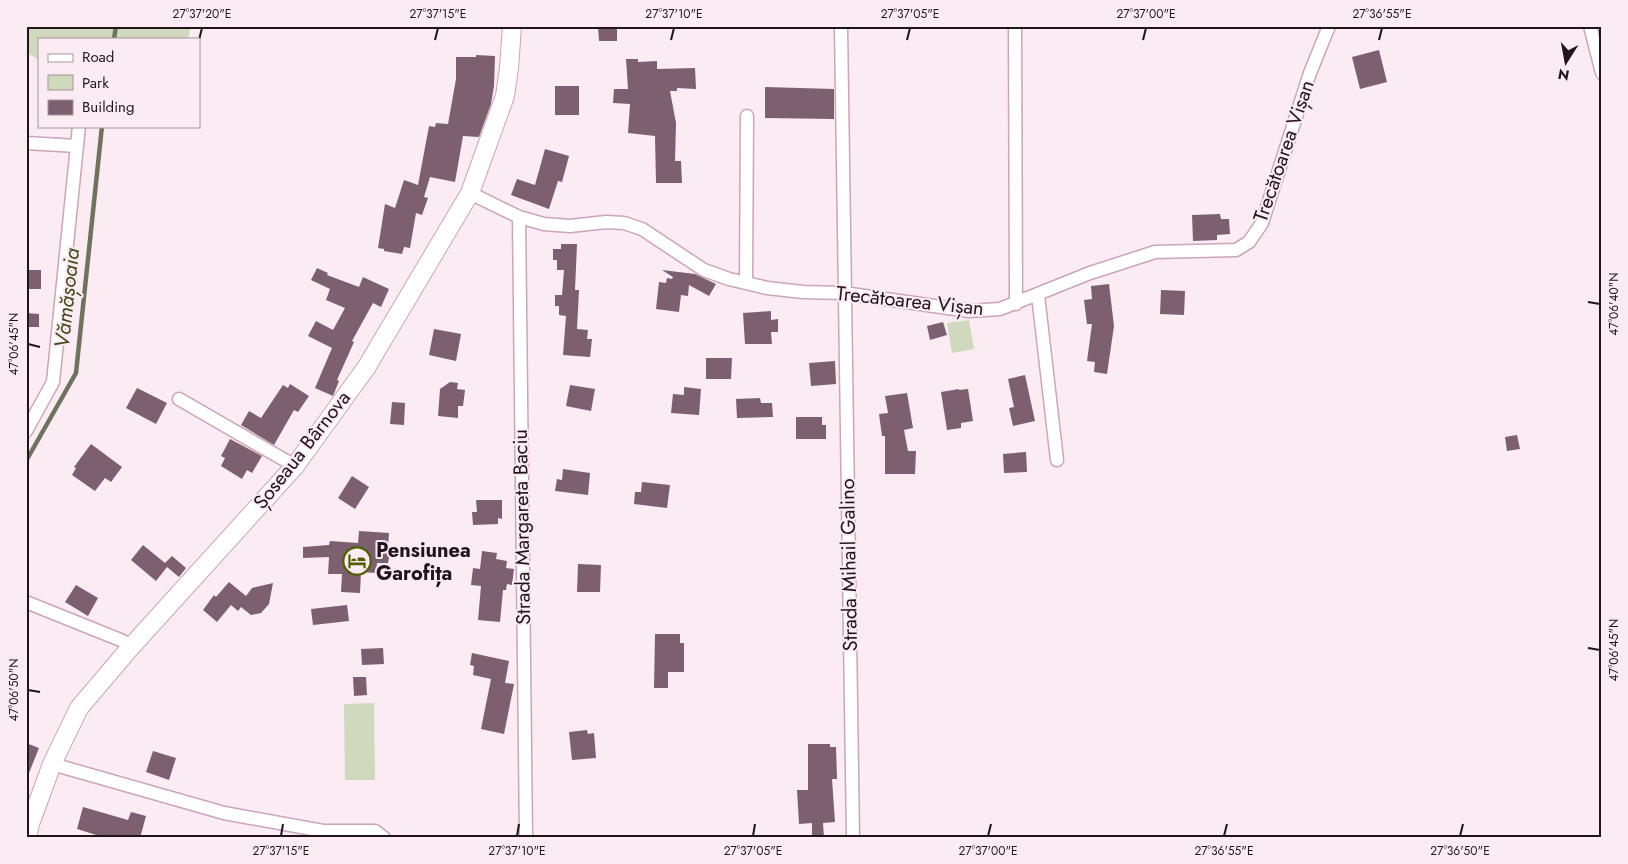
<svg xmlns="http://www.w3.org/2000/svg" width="1628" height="864" font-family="Jost,sans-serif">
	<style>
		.green { fill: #d0d8be }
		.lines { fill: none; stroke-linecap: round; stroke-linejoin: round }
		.stream { stroke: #707260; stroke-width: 4.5 }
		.building { fill: #7c606f }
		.street-casing { stroke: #caa6b8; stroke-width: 15 }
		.secondary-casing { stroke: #caa6b8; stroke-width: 20 }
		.street { stroke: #fff; stroke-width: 12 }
		.secondary { stroke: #fff; stroke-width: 18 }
		.ticks { fill: none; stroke: #21141b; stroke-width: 2 }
		.labels { text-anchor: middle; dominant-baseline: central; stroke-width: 4; stroke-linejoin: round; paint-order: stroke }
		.street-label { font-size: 20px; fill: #21141b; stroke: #fbebf3 }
		.poi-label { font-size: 20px; font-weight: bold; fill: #21141b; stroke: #fbebf3; text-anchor: start }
		.water-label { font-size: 21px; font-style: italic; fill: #404a1a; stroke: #fbebf3 }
		.neatline { fill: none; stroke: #21141b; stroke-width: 2 }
		.ticks-label { font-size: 12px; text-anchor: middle; fill: #21141b }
	</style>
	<rect width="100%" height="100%" fill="#fbebf3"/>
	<!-- green -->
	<path class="green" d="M26,26H191L188,39H39V60L26,52Z
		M969,320L974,349L952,353L947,323Z
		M374,703L375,780H345L344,704Z"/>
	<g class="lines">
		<!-- stream -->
		<path class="stream" d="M114,39L116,26
			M26,461L76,373L102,126"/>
	</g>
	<!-- building -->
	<path class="building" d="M598,26H617V41H599Z
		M1379,50L1387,82L1360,89L1352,57Z
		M476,55L495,56L494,86L491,104L479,137L463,136L455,182L430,177L424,197L428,198L422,215L416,213L410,248L404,247L402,254L384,251V249L378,248L385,204L395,208L404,180L418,185L429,126L435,127L436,123L448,124L456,79V57H476Z
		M626,59H638V62L657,61V69L695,68L696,89L677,88V91H670L676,123L675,161H681L682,183H656L655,136L628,133L630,104L613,103L614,89H628Z
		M555,86H579V115H555Z
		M765,87L834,89V119L765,118Z
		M545,149L569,156L562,182L558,181L549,209L511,195L517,179L535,185Z
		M1220,214L1221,219H1229L1230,234L1217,235V240L1193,241L1192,215Z
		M561,244H577L575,290H579L577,329L588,330L587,339H592L590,357L563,355L566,316L559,315V306H555V295H562L564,270H557V260H553V249H561Z
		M317,268L328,273L327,275L359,287L363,277L389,289L381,307L373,303L352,341L354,342L337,380L339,381L333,396L315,388L332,348L308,336L316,321L333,330L345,308L326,300L330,289L311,280Z
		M26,270H41V289H26Z
		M662,270L695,274L716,284L709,296L689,285L688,296L681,295L679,312L656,309L659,282L666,283L667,278L672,279L673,277Z
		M1109,284L1114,326L1107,374L1094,372L1095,362L1087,361L1092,324H1087L1084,300L1092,299L1091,286Z
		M1161,290L1185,291L1184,315L1160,314Z
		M771,311V320L778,319V332H771L772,344H745L743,313Z
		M26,313L39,314V327H26Z
		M943,322L947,335L930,340L927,326Z
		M434,329L461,334L456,361L429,355Z
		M706,358H732L731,379H706Z
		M835,361L836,384L811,386L809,363Z
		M1025,375L1035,421L1013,426L1009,408L1014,407L1008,379Z
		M450,382L458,383L457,389L465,390L463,406H458V418L438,416L440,389Z
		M290,384L309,396L298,412L294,410L274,445L241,425L249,411L261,418L283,385L288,388Z
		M570,385L595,389L591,411L566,406Z
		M684,387L701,389L699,415L671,413L673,394L684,395Z
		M137,388L167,403L156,424L126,408Z
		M959,389V390L968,389L973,421L961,423V428L947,430L941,392Z
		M907,393L913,428L904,430L908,451H916L915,474H885V436H882L879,414L888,413L885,396Z
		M760,398L761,403H772L773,417L737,418L736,399Z
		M392,402L405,403L404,425L390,424Z
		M796,417H822V425H826V439H796Z
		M1517,435L1520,449L1507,451L1505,437Z
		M230,439L262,456L252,473L247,470L242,479L221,466L225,458L221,456Z
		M91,444L122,467L111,482L105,478L95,491L72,475L76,468L74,467Z
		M1026,452L1027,472L1004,473L1003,454Z
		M563,469L590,473L588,495L555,491L557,479L562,480Z
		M352,476L369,487L355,509L338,498Z
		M642,482L670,485L667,508L634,504L635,492H641Z
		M476,500H502V519L498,518V524L473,525L472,512H477Z
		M359,531L389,533L388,547H394V558H389L388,563H377L376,573L361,572L360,593L341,592L342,574H328L329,557L303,558V547L329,545L330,541L358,543Z
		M143,545L165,563L172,556L186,568L179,577L167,567L156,581L131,560Z
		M482,551L497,553L496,559L507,561L506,568L514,569L512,585L507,584L506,590H503L500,622L478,620L481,586L471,585L473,568L480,569Z
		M578,564L601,565L600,592H577Z
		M229,582L246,596L252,588L273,583L269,604L261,613L251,615L241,607L238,611L231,605L217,622L203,610L214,595L216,597Z
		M76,585L98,598L88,616L65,602Z
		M347,605L349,621L313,625L311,609Z
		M655,634H680V643H684V672H668V688H654Z
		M383,648L384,664L362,665L361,649Z
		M472,653L509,661L505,683L514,684L504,734L481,729L491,679L473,675L474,666L470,665Z
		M353,677H366L367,695L354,696Z
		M587,730L588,734L594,733L596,758L572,760L569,732Z
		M26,743L39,748L27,778H26Z
		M808,744H830V747H836L837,779H832L835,822L823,823L824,838H812V823L799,824L797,790H808Z
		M153,751L176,758L169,780L146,772Z
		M83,807L128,820L131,812L146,816L140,838H106L77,829Z"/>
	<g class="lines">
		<!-- street casing -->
		<g class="street-casing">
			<path id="street" d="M841,26L853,838
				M1015,26L1016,304
				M1590,26L1602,73
				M26,143L77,146
				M470,193L519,217L544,224L570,226L606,222L624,223L642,229L704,270L729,279L767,288L803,292L844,293L969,311L1000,309L1090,273L1155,252L1236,250L1249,242L1262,223L1310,73L1329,26
				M519,217L526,838
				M746,283L747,116
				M1038,295L1057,460
				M179,399L295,466
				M26,431L53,382L79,126
				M26,602L123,641L130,648
				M52,764L224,813L323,831H375L384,838"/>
		</g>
		<!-- secondary casing -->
		<g class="secondary-casing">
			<path id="secondary" d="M27,838L30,824L52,764L79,708L130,648L295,466L366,368L470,193L505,96L509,68L512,26"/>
		</g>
		<!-- street -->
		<use href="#street" class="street"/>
		<!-- secondary -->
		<use href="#secondary" class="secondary"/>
	</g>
	<!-- ticks -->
	<path class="ticks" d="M199,40L202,28M435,40L438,28M671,40L674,28M907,40L910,28M1143,40L1146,28M1379,40L1382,28M1588,302L1600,304M28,344L40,347M1588,648L1600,650M28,690L40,692M281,836L283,824M517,836L519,824M753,836L755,824M988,836L991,824M1224,836L1227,824M1460,836L1463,824"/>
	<!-- icons -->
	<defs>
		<g id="hotel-ring" transform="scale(1.4375)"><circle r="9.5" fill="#fbebf3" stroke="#4f5f00" stroke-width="1.5"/><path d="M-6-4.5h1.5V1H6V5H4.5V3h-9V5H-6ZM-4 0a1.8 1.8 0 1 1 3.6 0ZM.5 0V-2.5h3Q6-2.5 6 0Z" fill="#4f5f00"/></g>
	</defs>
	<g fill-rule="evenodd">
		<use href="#hotel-ring" x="357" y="561"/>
	</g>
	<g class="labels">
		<!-- street labels -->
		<g class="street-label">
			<text transform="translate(1284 151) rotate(-71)">Trecătoarea Vișan</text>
			<text transform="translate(910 301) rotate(6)">Trecătoarea Vișan</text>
			<text transform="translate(302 450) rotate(-52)">Șoseaua Bârnova</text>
			<text transform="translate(522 527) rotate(-91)">Strada Margareta Baciu</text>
			<text transform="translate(849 565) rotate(-91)">Strada Mihail Galino</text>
		</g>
		<!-- poi labels -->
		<g class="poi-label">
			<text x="376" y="550">Pensiunea<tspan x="376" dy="23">Garofița</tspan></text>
		</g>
		<!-- water labels -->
		<g class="water-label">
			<text transform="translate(67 298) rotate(-84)">Vămășoaia</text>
		</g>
	</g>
	<!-- border -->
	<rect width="1628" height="864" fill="none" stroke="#fbebf3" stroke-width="55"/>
	<!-- legend -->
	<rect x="38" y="38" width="162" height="90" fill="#fbebf3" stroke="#a4959d"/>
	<rect x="48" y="54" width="25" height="8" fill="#ffffff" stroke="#a4959d"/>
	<text x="82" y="62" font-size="15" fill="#21141b">Road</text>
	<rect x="48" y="75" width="25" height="15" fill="#d0d8be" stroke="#a4959d"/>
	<text x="82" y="88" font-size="15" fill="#21141b">Park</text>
	<rect x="48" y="100" width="25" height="15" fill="#7c606f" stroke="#a4959d"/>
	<text x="82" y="112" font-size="15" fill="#21141b">Building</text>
	<!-- north arrow -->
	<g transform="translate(1566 62) rotate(191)" stroke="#fbebf3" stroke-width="4" paint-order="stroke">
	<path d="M0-4L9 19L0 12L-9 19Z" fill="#21141b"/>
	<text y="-8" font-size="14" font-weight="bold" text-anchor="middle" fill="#21141b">N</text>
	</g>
	<rect x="28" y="28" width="1572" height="808" class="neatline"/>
	<g class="ticks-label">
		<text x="202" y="18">27°37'20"E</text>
		<text x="438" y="18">27°37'15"E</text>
		<text x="674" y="18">27°37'10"E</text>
		<text x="910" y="18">27°37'05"E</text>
		<text x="1146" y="18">27°37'00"E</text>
		<text x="1382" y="18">27°36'55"E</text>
		<text transform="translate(1614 304) rotate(-90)" y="4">47°06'40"N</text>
		<text transform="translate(14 344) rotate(-90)" y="4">47°06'45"N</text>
		<text transform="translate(1614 650) rotate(-90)" y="4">47°06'45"N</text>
		<text transform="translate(14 690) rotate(-90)" y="4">47°06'50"N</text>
		<text x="281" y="855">27°37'15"E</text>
		<text x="517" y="855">27°37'10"E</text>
		<text x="753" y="855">27°37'05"E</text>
		<text x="988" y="855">27°37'00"E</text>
		<text x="1224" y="855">27°36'55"E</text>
		<text x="1460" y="855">27°36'50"E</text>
	</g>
</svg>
